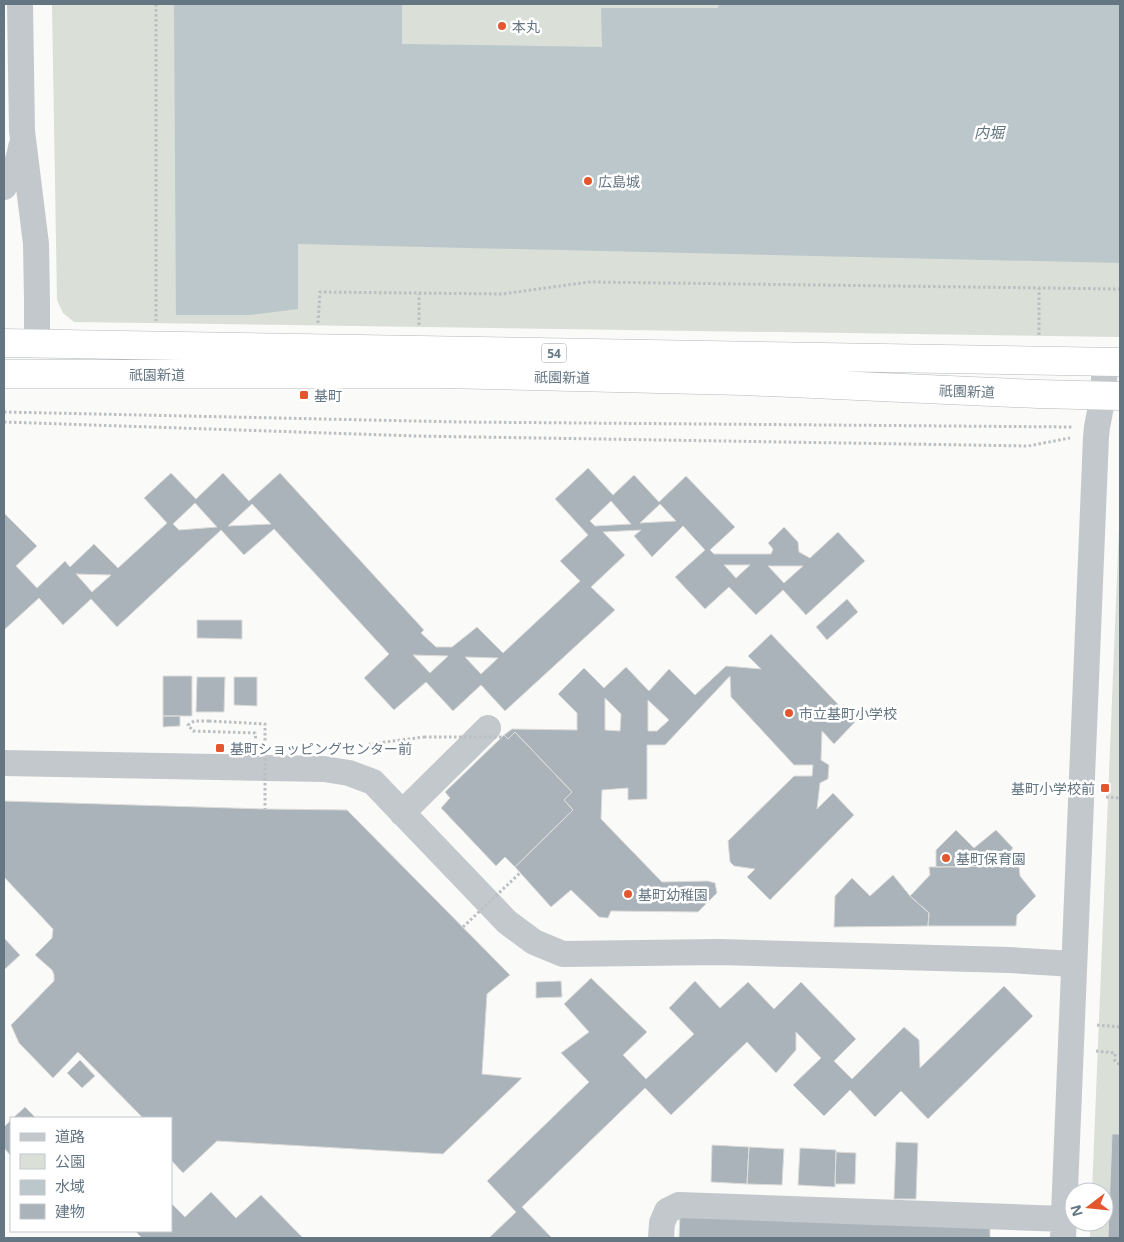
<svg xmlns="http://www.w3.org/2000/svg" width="1124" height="1242" font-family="'Open Sans','Noto Sans JP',sans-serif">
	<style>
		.green { fill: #dadfd7 }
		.water { fill: #bbc7cb }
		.building { fill: #aab3b9; stroke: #dcdcda; fill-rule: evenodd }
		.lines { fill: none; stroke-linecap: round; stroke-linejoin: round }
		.highway-casing { stroke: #b4b9bd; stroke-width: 29 }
		.path { stroke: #bbbfc2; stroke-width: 3; stroke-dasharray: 2.5 2.5; stroke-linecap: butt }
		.minor { stroke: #c3c8cc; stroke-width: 26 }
		.highway { stroke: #fff; stroke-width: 28 }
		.path-bridge { stroke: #bbbfc2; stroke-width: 3; stroke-dasharray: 2.5 2.5; stroke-linecap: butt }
		.poi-dot { fill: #e4572e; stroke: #fff; stroke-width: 2 }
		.labels { text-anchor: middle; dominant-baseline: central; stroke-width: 5; stroke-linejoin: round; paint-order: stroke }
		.shield { fill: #fff; stroke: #939fa8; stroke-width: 1 }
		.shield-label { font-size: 12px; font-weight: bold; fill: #657683 }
		.poi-label { font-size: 14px; fill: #657683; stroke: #fff; text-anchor: start }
		.street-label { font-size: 14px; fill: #657683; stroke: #fff }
		.water-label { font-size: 15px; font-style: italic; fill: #60757c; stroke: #fff }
	</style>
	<rect width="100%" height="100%" fill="#fafaf8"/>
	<!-- green -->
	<path class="green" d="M52,4H1120V337L74,322L63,313L57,300Z
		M1120,503V1238H1090V1222H1104V1192H1092Z"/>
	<!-- water -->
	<path class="water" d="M174,4H402V44L602,47L601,8H718L719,4H1120V263L298,244V309L249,315H176Z"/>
	<!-- building -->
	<path class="building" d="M588,468L613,495L634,475L659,502L686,476L735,527L710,550L714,554H771L773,549L768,543L784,527L798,542L799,552L810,558L838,532L865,561L806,615L783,590L756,615L729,587L705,609L675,577L705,550L683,526L652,557L634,536L641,530L603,532L625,555L591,587L615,610L505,711L481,685L453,711L426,682L394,710L364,678L389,654L274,529L244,555L221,530L117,627L91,599L63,625L39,598L4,630V513L37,546L16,566L37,588L65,561L70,567L94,544L118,568L167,523L144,498L171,473L196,499L223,473L249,501L280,473L424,630L421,633L436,647H452L477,627L503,653L580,581L560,561L588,535L555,499ZM611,501L631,524L595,526L590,521ZM195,503L217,527L179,530L173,524ZM252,504L271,524L228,526ZM660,504L676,521L640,523ZM724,565H750L736,578ZM768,566H803L784,583ZM76,574L111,575L92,592ZM413,655L448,656L430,673ZM465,657L498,658L481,674Z
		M847,599L858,612L827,640L816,627Z
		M197,620H242V639L197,638Z
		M771,634L855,722L834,744L822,731L821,760L829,765L828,779L820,783L817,809L833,793L854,815L770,900L747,877L755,869L734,866L730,862L728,841L794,776H812L813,765H794L731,697L730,676L665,745H647V799L628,800V788L602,790L601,819L662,882L708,881L715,883L717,893L698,912L611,911L608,918L599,917L571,890L551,907L515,867L573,810L564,800L572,792L515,732L508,739L504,735L512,729L577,730V713L558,694L584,668L604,688L626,667L649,691L669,669L695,695L726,666L761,669L748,656ZM605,698L621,714L620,731L605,730ZM648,700L669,720L657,731H648Z
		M163,676H192V716H163Z
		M197,677H225L224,712H196Z
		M234,677H257V706L234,705Z
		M163,716H180V726L163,727Z
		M515,732L572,792L564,800L573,810L515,867L505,857L496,866L441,808L450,798L445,792L504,735L508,739Z
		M4,801L265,809L347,810L510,975L487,994L482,1074L522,1078L443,1154L217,1141L183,1173L171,1160V1118H143L78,1052L53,1078L19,1043L11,1025L54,981V975L52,970L35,955L52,938L53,929L4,877Z
		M956,830L974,848L996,830L1013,848L1003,860L1004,866L936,867V850Z
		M1019,866L1020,876L1036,896L1017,915L1016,926H928L929,913L910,896L930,875L929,867Z
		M893,875L910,896L929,913L928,926L834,927L835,896L852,878L870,896Z
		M4,938L20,955L4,970Z
		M591,978L647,1032L623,1055L646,1079L694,1034L669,1008L695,981L720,1008L748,982L774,1009L801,982L856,1039L834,1061L852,1079L904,1027L919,1040L920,1068L1004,986L1033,1016L928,1119L901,1091L875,1117L850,1090L824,1116L793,1085L821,1058L796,1032V1050L776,1073L747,1042L671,1115L645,1088L522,1207L552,1238H489L516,1212L487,1181L589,1082L561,1053L589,1032L564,1004Z
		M561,981L562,997L536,998V982Z
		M80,1060L95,1076L82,1088L67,1073Z
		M25,1107L36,1118H13Z
		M11,1120V1156L4,1148V1127Z
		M1112,1134H1120V1238H1108Z
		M896,1142L918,1143L916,1199H894Z
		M712,1145L749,1147L747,1184L711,1182Z
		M749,1147L784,1149L782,1185L747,1184Z
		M800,1148L836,1150L835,1187L798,1185Z
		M836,1152L856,1153L855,1184H835Z
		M211,1192L236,1218L261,1195L303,1238H142L135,1231H171V1203L185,1217Z
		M680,1213L990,1226V1238H679Z"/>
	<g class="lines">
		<!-- highway casing -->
		<g class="highway-casing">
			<path id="highway" d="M4,343L1120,362
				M4,374H440L743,381L1038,394L1120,396"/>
		</g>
		<!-- path -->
		<path class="path" d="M156,4V321
			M318,323L320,292L502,294L589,282L1120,289
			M419,325V294
			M1039,335V288
			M4,412L460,422L1072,427
			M4,422L415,436L1028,446L1070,438
			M209,721H194L188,725L193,731L255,733L256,741
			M365,749L370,744L424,737
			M1106,797L1120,798
			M1097,1025L1120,1027
			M1096,1051L1115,1053V1061L1120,1065"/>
		<!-- minor -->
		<path class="minor" d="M20,4L22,131L36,244L37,300V344
			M4,187C12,175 19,162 21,147
			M4,763L324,769L349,773L373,782L507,922L534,942L563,954L719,952L1009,960L1074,964
			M402,813L488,728
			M661,1238L662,1223L667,1211L679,1205L1064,1219
			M1063,1238L1096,437L1097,427L1103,396L1105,362"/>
		<!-- highway -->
		<use href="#highway" class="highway"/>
		<!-- path-bridge -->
		<path class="path-bridge" d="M209,721L265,724V809
			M424,737H502
			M463,927L520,873"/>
	</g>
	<!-- markers -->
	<g class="poi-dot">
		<circle cx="502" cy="26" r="5"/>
		<circle cx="588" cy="181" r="5"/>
		<rect x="299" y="390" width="10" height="10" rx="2.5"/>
		<circle cx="789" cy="713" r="5"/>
		<rect x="215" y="743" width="10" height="10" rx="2.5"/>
		<rect x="1100" y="783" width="10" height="10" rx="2.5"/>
		<circle cx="946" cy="858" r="5"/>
		<circle cx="628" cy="894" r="5"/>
	</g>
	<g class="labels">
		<!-- shield labels -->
		<rect class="shield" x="541.5" y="343.5" width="25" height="19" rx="4"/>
		<g class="shield-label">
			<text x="554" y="353">54</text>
		</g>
		<!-- poi labels -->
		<g class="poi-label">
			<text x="512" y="26">本丸</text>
			<text x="598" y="181">広島城</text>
			<text x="314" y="395">基町</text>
			<text x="799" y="713">市立基町小学校</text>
			<text x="230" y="748">基町ショッピングセンター前</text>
			<text x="1095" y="788" text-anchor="end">基町小学校前</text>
			<text x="956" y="858">基町保育園</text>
			<text x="638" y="894">基町幼稚園</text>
		</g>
		<!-- street labels -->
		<g class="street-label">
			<text x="157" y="374">祇園新道</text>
			<text transform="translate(562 377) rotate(1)">祇園新道</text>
			<text transform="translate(967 391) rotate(2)">祇園新道</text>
		</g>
		<!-- water labels -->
		<g class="water-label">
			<text x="989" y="132">内堀</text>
		</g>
	</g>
	<!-- border -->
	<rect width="1124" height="1242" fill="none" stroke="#657683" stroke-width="10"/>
	<!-- legend -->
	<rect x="10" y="1117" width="162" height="115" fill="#ffffff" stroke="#c1c8cd"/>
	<rect x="20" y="1133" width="25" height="8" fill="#c3c8cc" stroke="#c1c8cd"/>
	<text x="55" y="1142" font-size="15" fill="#657683">道路</text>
	<rect x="20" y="1154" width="25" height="15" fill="#dadfd7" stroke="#c1c8cd"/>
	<text x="55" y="1167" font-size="15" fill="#657683">公園</text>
	<rect x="20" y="1180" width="25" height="15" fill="#bbc7cb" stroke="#c1c8cd"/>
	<text x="55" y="1192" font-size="15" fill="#657683">水域</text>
	<rect x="20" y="1204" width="25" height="15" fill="#aab3b9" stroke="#c1c8cd"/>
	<text x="55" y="1217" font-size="15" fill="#657683">建物</text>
	<!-- north arrow -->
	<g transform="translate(1089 1207) rotate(254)"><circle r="24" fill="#ffffff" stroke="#c1c8cd"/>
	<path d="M0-4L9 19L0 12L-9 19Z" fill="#e4572e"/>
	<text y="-8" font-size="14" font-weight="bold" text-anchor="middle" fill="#657683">N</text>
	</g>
</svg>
